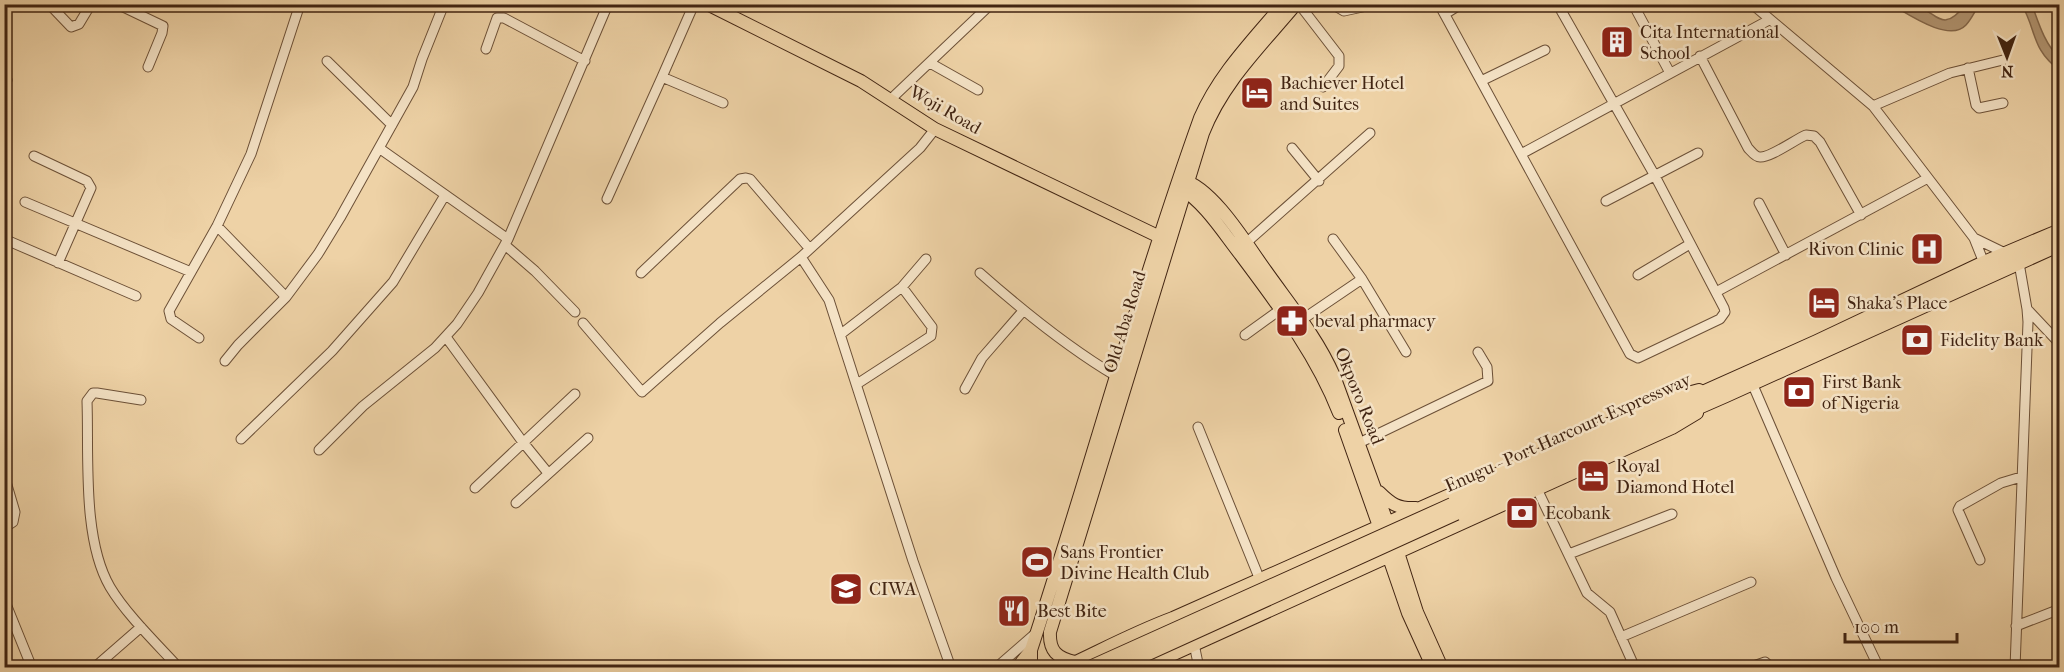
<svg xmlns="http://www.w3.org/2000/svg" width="2064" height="672" font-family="'IM FELL French Canon',serif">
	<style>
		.water { fill: #b39774; stroke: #85694d; stroke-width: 1.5 }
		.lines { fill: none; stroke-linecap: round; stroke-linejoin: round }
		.minor-casing { stroke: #6c5037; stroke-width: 11 }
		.major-casing { stroke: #412412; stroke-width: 14 }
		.highway-casing { stroke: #412412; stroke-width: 16 }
		.minor { stroke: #f4e2c5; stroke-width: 9 }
		.major { stroke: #eed2a6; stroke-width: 12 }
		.highway { stroke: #eed2a6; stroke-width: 14 }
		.highway-bridge-casing { stroke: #412412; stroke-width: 16; stroke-linecap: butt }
		.highway-bridge { stroke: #eed2a6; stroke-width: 14 }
		.labels { text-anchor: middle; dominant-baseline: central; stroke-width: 5; stroke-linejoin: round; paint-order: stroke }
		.poi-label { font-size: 18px; fill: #412412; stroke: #f4e2c5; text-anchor: start }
		.street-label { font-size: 18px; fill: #412412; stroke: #f4e2c5 }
	</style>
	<rect width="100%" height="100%" fill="#eed2a6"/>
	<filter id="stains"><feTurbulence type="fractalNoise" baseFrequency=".00333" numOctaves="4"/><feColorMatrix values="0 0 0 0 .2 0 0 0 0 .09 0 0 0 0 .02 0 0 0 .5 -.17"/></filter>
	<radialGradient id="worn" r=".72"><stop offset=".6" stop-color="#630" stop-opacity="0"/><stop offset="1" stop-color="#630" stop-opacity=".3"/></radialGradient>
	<!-- water -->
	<path class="water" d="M1892,5C1898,4 1906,3 1911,4C1937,10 1941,36 1965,5H1979C1975,11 1971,20 1966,25C1949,43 1908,14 1892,5Z
		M2022,5H2032C2039,24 2044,42 2059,58V70C2031,48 2037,32 2022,5Z"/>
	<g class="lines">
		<!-- minor casing -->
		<g class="minor-casing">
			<path id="minor" d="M49,4L71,27L79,24L91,4
				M117,4L163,26L162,33L148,67
				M694,4L662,77L723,103
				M1299,4L1339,56V66L1323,87
				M1332,4L1344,11L1367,6
				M1439,4L1630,354L1638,358L1720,319L1725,312L1724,308L1655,176L1558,5
				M1633,4L1670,73
				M1752,4L1873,106L1974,238L1984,263
				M1445,14L1461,4
				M486,49L497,18H504L585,61
				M1700,56L1748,148C1751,151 1755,157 1760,157C1770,158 1796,139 1806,135L1814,136L1820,142L1861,215
				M327,61L392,125
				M930,63L978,90
				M1968,68L1976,105L1979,108L2003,103
				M1481,81L1545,50
				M4,89L7,80
				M891,99L991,4
				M1873,106L1950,73L2003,60
				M379,148L508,239
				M1292,148L1319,181
				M1521,154L1769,20
				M34,156L87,181L91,188L58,263
				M607,199L662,77
				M1606,201L1698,153
				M25,202L191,272
				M1759,203L1786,255
				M217,226L286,297
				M1974,238L2007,254
				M4,239L136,296
				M1333,239L1362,279L1406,352
				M1246,243L1370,133
				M505,245L535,271L575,312
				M801,257L829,300L913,561L951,668
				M641,273L740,179L746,178L750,179L809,248
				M980,273C1023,311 1067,347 1116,376
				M1638,275L1690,244
				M1716,292L1928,178
				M2027,309L2060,344
				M1303,319L1362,279
				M583,323L642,392L720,323L801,257L920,148L935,129
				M841,334L902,287L926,259
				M1245,335L1281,309
				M446,337L522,441L548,473
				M199,338L171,319L169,311L217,226L251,154L300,4
				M225,361L238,345L286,297L318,254L340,218L413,87L422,59L444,4
				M1752,383L1836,578L1879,668
				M857,384L931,336L932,327L902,287
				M965,389L982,358L1023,311
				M141,400L97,393H93L87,401C89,455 82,539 110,587C126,614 157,644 179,668
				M1198,427L1260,580
				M241,439L332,351L393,282L445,195
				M1359,443L1488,381L1487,367L1478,352
				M319,450L363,406L435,348L457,324L478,293L508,239L608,4
				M4,475L15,512L13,522L4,528
				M475,488L575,394
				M1537,489L1587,593L1610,612L1635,668
				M516,503L588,438
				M1569,554L1672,514
				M1980,560L1958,510L1960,506L2001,483L2021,477
				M4,599L32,668
				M2016,626L2060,609
				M1621,637L1751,582
				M1194,644L1199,668
				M94,668L141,627
				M996,668L1035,634
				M1748,668L1765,662L1772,668
				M2015,668L2028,322L2027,309L2019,263"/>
		</g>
		<!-- major casing -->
		<g class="major-casing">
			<path id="major" d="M707,4L861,81L935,129L1164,239
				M1183,180C1214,189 1247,245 1266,271C1290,305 1317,337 1334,376L1390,530
				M1179,187C1205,203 1222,231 1240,254C1278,305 1316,354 1339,413
				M1345,430L1381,532
				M1379,492C1391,504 1398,509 1416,508
				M1396,546L1417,612L1442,668
				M1386,549L1408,613L1433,668
				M1075,662C1057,658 1049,651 1050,632L1203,133C1223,82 1261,46 1296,4
				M1017,668L1031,650
				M1031,668V650C1089,474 1137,294 1200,118C1219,74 1252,41 1283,4
				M1063,668C1100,651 1135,632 1173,618L1665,399L1699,390
				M1143,668L1672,428L1697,413"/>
		</g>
		<!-- highway casing -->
		<g class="highway-casing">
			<path id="highway" d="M1452,505L1817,342L1984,263L2060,231
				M1456,513L1726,395L2060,244"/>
		</g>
		<!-- minor -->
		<use href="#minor" class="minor"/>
		<!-- major -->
		<use href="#major" class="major"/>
		<!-- highway -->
		<use href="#highway" class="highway"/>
		<!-- highway-bridge casing -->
		<g class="highway-bridge-casing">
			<path id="highway-bridge" d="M1090,668L1452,505
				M1115,668L1456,513"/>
		</g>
		<!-- highway-bridge -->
		<use href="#highway-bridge" class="highway-bridge"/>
	</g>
	<!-- icons -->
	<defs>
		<g id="building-square" transform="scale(1.725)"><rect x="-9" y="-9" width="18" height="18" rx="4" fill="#8f2418" stroke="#f4e2c5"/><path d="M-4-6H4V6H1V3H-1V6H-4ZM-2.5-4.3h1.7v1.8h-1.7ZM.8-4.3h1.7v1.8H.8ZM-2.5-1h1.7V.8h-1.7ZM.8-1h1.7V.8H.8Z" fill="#fff"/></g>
		<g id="hotel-square" transform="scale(1.725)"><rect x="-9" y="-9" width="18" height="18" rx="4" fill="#8f2418" stroke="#f4e2c5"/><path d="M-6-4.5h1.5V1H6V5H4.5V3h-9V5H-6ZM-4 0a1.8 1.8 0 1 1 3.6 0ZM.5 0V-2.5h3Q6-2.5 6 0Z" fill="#fff"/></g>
		<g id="hospital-square" transform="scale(1.725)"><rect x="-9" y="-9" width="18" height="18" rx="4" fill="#8f2418" stroke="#f4e2c5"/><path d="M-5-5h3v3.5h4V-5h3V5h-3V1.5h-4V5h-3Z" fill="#fff"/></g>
		<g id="pharmacy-square" transform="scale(1.725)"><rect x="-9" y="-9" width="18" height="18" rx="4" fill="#8f2418" stroke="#f4e2c5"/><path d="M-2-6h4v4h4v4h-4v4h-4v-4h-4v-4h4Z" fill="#fff"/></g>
		<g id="bank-square" transform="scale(1.725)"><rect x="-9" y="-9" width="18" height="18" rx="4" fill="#8f2418" stroke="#f4e2c5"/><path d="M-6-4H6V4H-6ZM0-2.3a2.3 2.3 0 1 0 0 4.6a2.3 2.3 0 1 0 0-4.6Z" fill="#fff"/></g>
		<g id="stadium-square" transform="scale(1.725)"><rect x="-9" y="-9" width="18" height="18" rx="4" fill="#8f2418" stroke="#f4e2c5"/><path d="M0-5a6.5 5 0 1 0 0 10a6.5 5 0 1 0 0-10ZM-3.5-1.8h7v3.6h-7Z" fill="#fff"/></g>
		<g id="university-square" transform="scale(1.725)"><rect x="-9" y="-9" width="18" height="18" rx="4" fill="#8f2418" stroke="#f4e2c5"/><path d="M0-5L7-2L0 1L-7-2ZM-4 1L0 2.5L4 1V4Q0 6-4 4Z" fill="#fff"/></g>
		<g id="restaurant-square" transform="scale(1.725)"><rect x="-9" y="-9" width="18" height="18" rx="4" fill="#8f2418" stroke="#f4e2c5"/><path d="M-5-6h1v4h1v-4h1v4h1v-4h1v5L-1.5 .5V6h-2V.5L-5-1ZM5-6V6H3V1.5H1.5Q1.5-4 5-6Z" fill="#fff"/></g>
	</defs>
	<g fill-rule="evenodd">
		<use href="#building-square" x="1617" y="42"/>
		<use href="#hotel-square" x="1257" y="93"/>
		<use href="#hospital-square" x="1927" y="249"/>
		<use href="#hotel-square" x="1824" y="303"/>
		<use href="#pharmacy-square" x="1292" y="321"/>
		<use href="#bank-square" x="1917" y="340"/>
		<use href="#bank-square" x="1799" y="392"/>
		<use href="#hotel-square" x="1593" y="476"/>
		<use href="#bank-square" x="1522" y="513"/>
		<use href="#stadium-square" x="1037" y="562"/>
		<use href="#university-square" x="846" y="589"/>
		<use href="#restaurant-square" x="1014" y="611"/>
	</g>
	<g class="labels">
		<!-- poi labels -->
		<g class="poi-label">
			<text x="1640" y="32">Cita International<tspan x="1640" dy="21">School</tspan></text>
			<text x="1280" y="83">Bachiever Hotel<tspan x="1280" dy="21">and Suites</tspan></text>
			<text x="1904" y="249" text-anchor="end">Rivon Clinic</text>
			<text x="1847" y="303">Shaka's Place</text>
			<text x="1315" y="321">beval pharmacy</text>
			<text x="1940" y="340">Fidelity Bank</text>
			<text x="1822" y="382">First Bank<tspan x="1822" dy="21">of Nigeria</tspan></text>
			<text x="1616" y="466">Royal<tspan x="1616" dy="21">Diamond Hotel</tspan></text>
			<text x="1545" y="513">Ecobank</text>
			<text x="1060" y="552">Sans Frontier<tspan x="1060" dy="21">Divine Health Club</tspan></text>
			<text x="869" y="589">CIWA</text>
			<text x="1037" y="611">Best Bite</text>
		</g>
		<!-- street labels -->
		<g class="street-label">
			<text transform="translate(945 110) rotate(30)">Woji Road</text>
			<text transform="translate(1125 322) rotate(-73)">Old Aba Road</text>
			<text transform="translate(1359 396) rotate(68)">Okporo Road</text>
			<text transform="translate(1568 433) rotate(-24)">Enugu - Port Harcourt Expressway</text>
		</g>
	</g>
	<!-- margin -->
	<rect width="2064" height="672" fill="none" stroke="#eed2a6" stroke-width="24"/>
	<rect x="6" y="6" width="2052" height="660" fill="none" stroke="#412412" stroke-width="3"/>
	<rect x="12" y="12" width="2040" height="648" fill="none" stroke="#412412" stroke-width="1.5"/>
	<!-- north arrow -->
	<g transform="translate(2007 57) rotate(179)" stroke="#f4e2c5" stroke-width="4.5" paint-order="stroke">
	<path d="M0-4.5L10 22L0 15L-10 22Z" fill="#412412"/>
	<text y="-9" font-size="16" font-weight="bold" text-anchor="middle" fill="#412412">N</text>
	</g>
	<!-- scale -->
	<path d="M1845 633v9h112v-9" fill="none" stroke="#412412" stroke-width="3"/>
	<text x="1854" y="633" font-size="18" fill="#412412" stroke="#f4e2c5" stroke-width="4.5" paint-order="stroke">100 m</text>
	<rect width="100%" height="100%" filter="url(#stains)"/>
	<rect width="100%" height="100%" fill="url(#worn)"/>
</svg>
